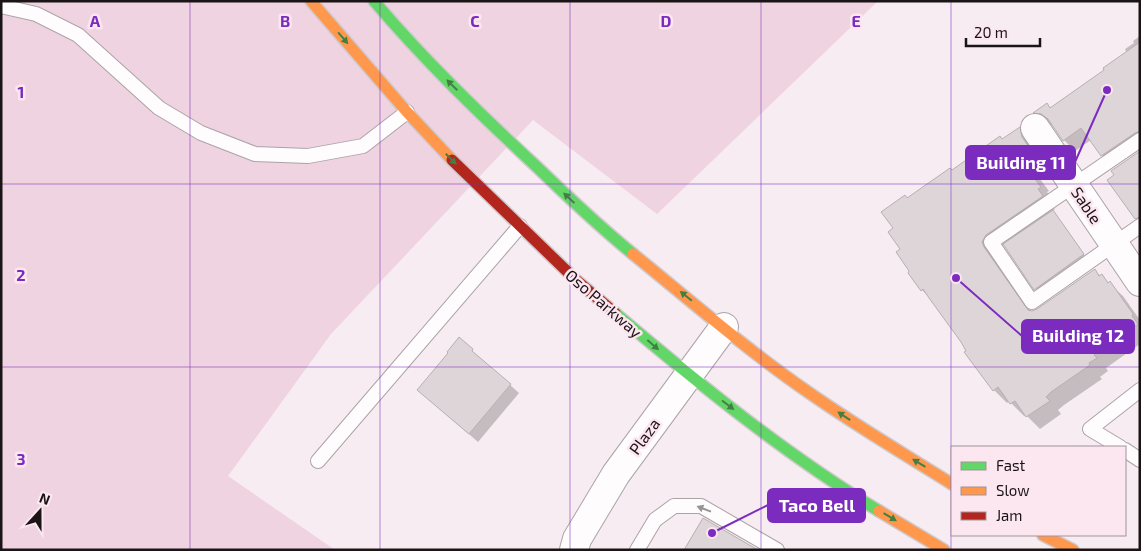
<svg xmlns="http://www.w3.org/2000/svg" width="1141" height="551" font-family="'Exo 2',sans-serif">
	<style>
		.green { fill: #efd3e0 }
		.shadow { fill: #0003 }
		.building { fill: #ded5d9; stroke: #b8afb3 }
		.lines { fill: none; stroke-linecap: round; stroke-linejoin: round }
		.lane-casing { stroke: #aca3a7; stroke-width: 16 }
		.street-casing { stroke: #aca3a7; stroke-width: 30 }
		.fast-casing { stroke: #cec9cc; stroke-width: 14 }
		.slow-casing { stroke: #cec9cc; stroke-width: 14 }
		.jam-casing { stroke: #cec9cc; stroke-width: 14 }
		.lane { stroke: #fefcfd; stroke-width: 14 }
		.street { stroke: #fefcfd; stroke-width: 28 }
		.fast { stroke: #63d668; stroke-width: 11 }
		.slow { stroke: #ff974d; stroke-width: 11 }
		.jam { stroke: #b3261e; stroke-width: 11 }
		.oneway { fill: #437f44 }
		.oneway2 { fill: #989496 }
		.grid { fill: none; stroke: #7b2cbf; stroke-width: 1; stroke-opacity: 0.55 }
		.labels { text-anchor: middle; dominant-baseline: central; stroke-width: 5; stroke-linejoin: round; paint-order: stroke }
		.street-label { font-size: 16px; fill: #1b1417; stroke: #fce7f1 }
		.grid-label { font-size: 16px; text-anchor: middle; font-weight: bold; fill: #7b2cbf; stroke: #fce7f1; stroke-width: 5; stroke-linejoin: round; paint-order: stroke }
		.leader { fill: none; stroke: #7b2cbf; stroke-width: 2 }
		.callout-dot { fill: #7b2cbf; stroke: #fce7f1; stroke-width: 2 }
		.callout { fill: #7b2cbf; stroke: #7b2cbf; stroke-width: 2 }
		.callout-label { font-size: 18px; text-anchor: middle; font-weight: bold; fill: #fff }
	</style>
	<rect width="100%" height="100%" fill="#f7ecf1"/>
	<!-- green -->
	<path class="green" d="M1,1H880L876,3L657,214L533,120L331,334L228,476L335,550H1Z"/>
	<!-- shadow -->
	<path class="shadow" d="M1140,36V149L1113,167L1102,155L1091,140L1075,151L1064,140L1053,125L1045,124L1035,113L1047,105L1051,109L1106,71L1127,53L1125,49L1134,43L1133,41Z
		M1020,129L1032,142L1049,172L1040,179L1049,191L1047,192L1053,200L1050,203L1055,209L1052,211L1086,257L1038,291L1004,244L999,247L996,261L1032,312L1038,310L1094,270L1123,296L1140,320V344L1106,368L1108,371L1100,377L1102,379L1064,405L1058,410L1061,414L1040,429L1026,415L1024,416L1009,401L1007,403L994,390L934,302L922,290L911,272L894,228L908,200Z
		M459,339L519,393L478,442L418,390L450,353Z"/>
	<!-- building -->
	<path class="building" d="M1140,42V131L1135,133L1101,156L1081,128L1063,141L1048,119L1041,114L1033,113L1047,103L1050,108L1104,70L1103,68Z
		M1020,127L1022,137L1037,159L1029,166L1037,178L1035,179L1041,187L1038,189L1043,196L986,235L982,242L984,247L1028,310L1032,311L1037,309L1095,269L1099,276L1102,274L1108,283L1110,281L1133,314L1132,316L1138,324L1094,355L1097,358L1089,363L1090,365L1051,392L1046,397L1050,401L1026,417L1015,401L1010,404L998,387L993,391L964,352L966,351L961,342L929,298L923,289L921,291L908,273L909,271L896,252L900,249L888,232L893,228L881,212L905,195L907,198L950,168L952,170L1000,136L1002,139Z
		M1140,151V217L1135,219L1107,180L1114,175L1111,171Z
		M1053,210L1084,254L1034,290L1003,244Z
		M459,337L473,349L472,351L511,384L469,434L417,390L448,353L447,352Z
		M703,518L758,550H684Z"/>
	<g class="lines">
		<!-- lane casing -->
		<g class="lane-casing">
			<path id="lane" d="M1,6L36,14L78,35L159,108L201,133L255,154L308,156L363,146L407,112
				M1140,140L991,242L1032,302L1140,226
				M1120,447L1090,429L1140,390
				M1125,450L1140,460
				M318,461L520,226
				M637,550L655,520L674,506H701L777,550"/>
		</g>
		<!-- street casing -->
		<g class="street-casing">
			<path id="street" d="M1035,128L1140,282
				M574,550L577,539L616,474L724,327"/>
		</g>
		<!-- fast casing -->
		<g class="fast-casing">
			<path id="fast" d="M374,1C424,60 480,114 537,167C568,197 600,227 633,254
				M615,313C699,384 785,454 879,511"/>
		</g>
		<!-- slow casing -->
		<g class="slow-casing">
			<path id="slow" d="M311,1L407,112L452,160
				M633,254C691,301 747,350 808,392C855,425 904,454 952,484
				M879,511L944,550
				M1043,535L1073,550"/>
		</g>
		<!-- jam casing -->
		<g class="jam-casing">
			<path id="jam" d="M452,160L576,280L615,313"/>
		</g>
		<!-- lane -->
		<use href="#lane" class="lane"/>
		<!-- street -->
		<use href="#street" class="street"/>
		<!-- fast -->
		<use href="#fast" class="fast"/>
		<!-- slow -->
		<use href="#slow" class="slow"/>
		<!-- jam -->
		<use href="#jam" class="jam"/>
	</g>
	<!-- one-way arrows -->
	<defs><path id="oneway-solid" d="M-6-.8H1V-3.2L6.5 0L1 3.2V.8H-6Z" transform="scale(1.25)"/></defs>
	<g class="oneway">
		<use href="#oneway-solid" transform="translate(343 38) rotate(49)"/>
		<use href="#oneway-solid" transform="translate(452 85) rotate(-135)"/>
		<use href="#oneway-solid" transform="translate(451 159) rotate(45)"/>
		<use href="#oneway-solid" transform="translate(569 198) rotate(-137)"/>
		<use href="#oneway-solid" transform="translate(686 296) rotate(-141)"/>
		<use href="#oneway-solid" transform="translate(653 345) rotate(41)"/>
		<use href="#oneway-solid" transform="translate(728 405) rotate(37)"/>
		<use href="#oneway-solid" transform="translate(844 416) rotate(-147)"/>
		<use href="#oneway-solid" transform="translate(919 463) rotate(-149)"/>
		<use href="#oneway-solid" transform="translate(890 517) rotate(31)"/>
	</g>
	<use class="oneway2" href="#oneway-solid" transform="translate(704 509) rotate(-159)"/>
	<!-- grid -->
	<path class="grid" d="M190,1V550M380,1V550M570,1V550M761,1V550M951,1V550M1,184H1140M1,367H1140"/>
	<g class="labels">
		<!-- street labels -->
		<g class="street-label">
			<text transform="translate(1087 205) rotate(56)">Sable</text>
			<text transform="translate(604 303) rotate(41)">Oso Parkway</text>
			<text transform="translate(644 436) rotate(-54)">Plaza</text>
		</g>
	</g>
	<g class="grid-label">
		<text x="95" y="27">A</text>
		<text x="285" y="27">B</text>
		<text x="475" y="27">C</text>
		<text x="666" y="27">D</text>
		<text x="856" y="27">E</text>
		<text x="21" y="98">1</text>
		<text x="21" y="281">2</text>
		<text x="21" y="465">3</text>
	</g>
	<!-- callouts -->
	<path class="leader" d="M1107 90L1075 162M956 278L1022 336M712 533L768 505"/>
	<g class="callout-dot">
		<circle cx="1107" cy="90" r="5"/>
		<circle cx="956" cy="278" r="5"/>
		<circle cx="712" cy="533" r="5"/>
	</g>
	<g class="callout">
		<rect x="966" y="146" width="109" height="33" rx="5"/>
		<rect x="1022" y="320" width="112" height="33" rx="5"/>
		<rect x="768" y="489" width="97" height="33" rx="5"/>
	</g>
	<g class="callout-label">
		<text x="1021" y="169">Building 11</text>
		<text x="1078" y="342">Building 12</text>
		<text x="817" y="512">Taco Bell</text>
	</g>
	<!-- border -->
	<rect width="1141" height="551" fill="none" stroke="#1b1417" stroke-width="5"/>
	<!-- legend -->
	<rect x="951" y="446" width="175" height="90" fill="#fce7f1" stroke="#a2939a"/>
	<rect x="961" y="462" width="25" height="8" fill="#63d668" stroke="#a2939a"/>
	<text x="996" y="471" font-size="15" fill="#1b1417">Fast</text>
	<rect x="961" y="487" width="25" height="8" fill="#ff974d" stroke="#a2939a"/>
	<text x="996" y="496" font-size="15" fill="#1b1417">Slow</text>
	<rect x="961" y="512" width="25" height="8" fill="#b3261e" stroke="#a2939a"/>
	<text x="996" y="521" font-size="15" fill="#1b1417">Jam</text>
	<!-- north arrow -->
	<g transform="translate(40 511) rotate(21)" stroke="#fce7f1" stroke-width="4" paint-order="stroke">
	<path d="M0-4L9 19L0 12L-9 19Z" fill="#1b1417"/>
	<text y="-8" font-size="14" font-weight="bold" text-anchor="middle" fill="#1b1417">N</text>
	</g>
	<!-- scale -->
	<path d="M966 38v8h74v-8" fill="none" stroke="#1b1417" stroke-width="2.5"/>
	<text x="974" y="38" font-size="15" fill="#1b1417" stroke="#fce7f1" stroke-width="4" paint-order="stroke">20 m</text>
</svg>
